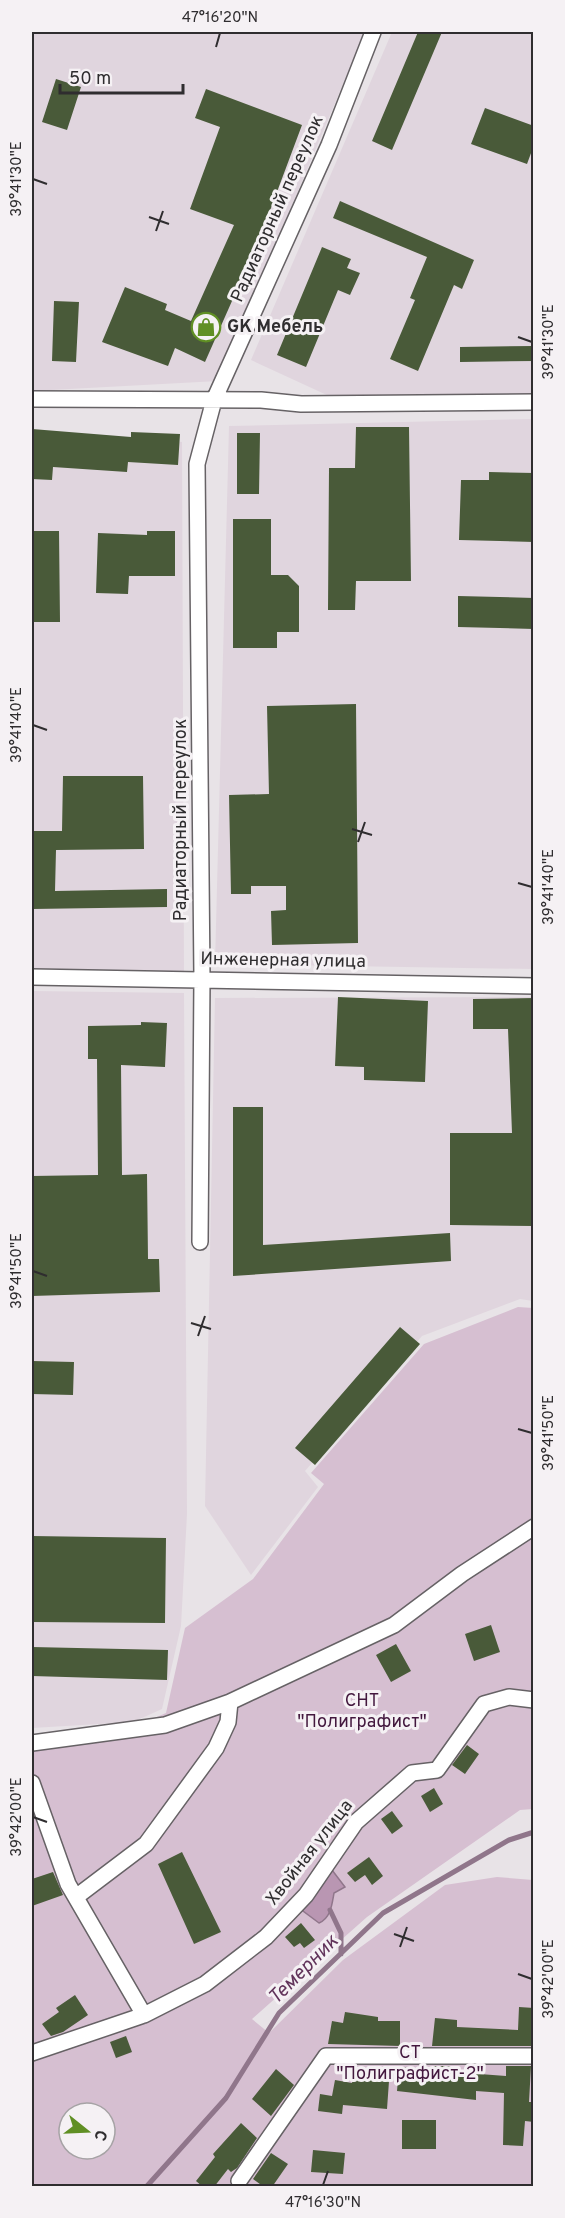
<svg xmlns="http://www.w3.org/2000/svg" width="565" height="2218" font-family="Overpass,sans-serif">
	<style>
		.built { fill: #e0d5de }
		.green { fill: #d6bfd1; fill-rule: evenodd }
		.water { fill: #b996b2; stroke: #90768b; stroke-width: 1.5 }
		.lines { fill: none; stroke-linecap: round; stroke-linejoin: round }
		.stream { stroke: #90768b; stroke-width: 5 }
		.building { fill: #495a39 }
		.street-casing { stroke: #666265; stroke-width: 18 }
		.street { stroke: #fff; stroke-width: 15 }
		.ticks { fill: none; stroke: #2f2d2f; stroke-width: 2 }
		.labels { text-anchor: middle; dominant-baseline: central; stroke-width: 6; stroke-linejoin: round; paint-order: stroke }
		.street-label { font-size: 18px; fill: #2f2d2f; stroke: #f5f1f4 }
		.poi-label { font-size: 18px; font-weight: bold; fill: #2f2d2f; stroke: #f5f1f4; text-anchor: start }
		.park-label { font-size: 18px; fill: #43183e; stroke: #f5f1f4 }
		.water-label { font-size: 20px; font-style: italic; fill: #61335a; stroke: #f5f1f4 }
		.neatline { fill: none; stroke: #2f2d2f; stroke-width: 2 }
		.ticks-label { font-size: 15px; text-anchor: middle; fill: #2f2d2f }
	</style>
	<rect width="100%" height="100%" fill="#e8e3e7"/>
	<!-- built -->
	<path class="built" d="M32,32H365L218,381L32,391Z
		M392,32H533V396L342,402L251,360Z
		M533,419V969L215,964L229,426Z
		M32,430L182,442L184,971H32Z
		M32,991L184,993L187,1514L181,1626L162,1709L133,1722L32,1728Z
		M533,997V1301L520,1299L422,1336L305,1471L318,1487L251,1575L205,1506L215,998Z"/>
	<!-- green -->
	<path class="green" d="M518,1307L533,1308V1809L520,1810L367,1917L252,2019L269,2033L343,1960L445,1885L497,1877L533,1880V2186H32V1736L132,1728L166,1713L185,1628L253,1579L324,1484L311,1473L424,1344ZM69,2113H105V2149H69Z"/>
	<!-- water -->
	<path class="water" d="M332,1870L345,1887L334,1893C332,1904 331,1918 319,1923L303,1911L301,1906Z"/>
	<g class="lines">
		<!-- stream -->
		<path class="stream" d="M330,1910L341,1933V1954
			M147,2186L226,2098L279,2013L383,1913L509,1840L534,1832"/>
	</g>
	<!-- building -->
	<path class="building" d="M418,32H442L392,150L372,141Z
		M56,79L81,87L67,130L42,122Z
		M206,89L302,125L259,240L205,362L175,348L168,366L102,342L125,287L167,304L165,310L191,321L234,225L190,209L220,127L195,118Z
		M485,108L534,126V145L527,164L471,144Z
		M340,201L474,260L462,289L454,285L418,371L390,359L415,300L410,298L427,257L333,218Z
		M322,247L351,259L347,268L360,273L350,295L338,290L306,367L277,355Z
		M54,301L79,302L76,362L52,361Z
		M534,346V361L460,362V347Z
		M356,427H409L411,581H356L355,610H328L329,468H355Z
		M32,429L131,437V432L180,434L178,465L128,462L127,472L53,467L52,480L32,479Z
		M237,433H260L259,494H237Z
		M489,472L534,473V542L459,540L461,480H489Z
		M233,519H271V575H288L299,586V632H277V648H233Z
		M32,531H59L60,622H32Z
		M147,531H175V576H129L128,594L96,593L98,533L147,535Z
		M458,596L534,598V629L458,627Z
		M356,704L358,943L272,945L271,911L286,910V886H251V894H231L229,795L269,794L267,706Z
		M63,776H143L144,849L56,850L55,891L167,889V907L32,909V831H62Z
		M338,997L428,1001L425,1082L364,1080V1067L335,1066Z
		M534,998V1226L450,1225V1133H512L508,1029H473V999Z
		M141,1022L167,1023L165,1067L121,1065L122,1175L147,1174L148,1259H159L160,1292L32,1296V1176L98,1175L97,1059H88V1026L141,1025Z
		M233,1107H263V1245L450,1233L451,1261L233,1276Z
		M400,1327L420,1344L315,1465L295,1448Z
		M32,1361L74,1362L73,1395L32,1394Z
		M32,1536L166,1538L165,1623L32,1622Z
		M491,1625L500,1652L474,1661L465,1634Z
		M396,1644L411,1671L391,1682L376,1655Z
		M32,1647L168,1650L167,1680L32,1676Z
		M467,1745L479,1754L465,1774L452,1765Z
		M434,1788L443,1804L430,1812L421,1796Z
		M392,1811L403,1826L392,1834L381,1819Z
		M182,1852L221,1932L194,1944L158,1864Z
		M369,1857L383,1876L372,1885L365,1875L355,1882L347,1873Z
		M53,1872L63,1895L32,1906V1879Z
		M301,1923L315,1940L304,1948L300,1943L294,1947L285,1937Z
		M75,1995L88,2015L63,2032L51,2036L42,2024L59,2012L56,2008Z
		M519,2007L534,2008V2046H432L435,2018L457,2020V2027L518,2030Z
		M345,2012L378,2017V2021H400V2046L328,2044L332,2021L343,2023Z
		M126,2036L132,2052L116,2058L110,2042Z
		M431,2066H453V2072L506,2076V2066H531L529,2102H534V2122L525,2121L523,2146L503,2145L504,2093L476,2091V2100L397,2091L399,2067L430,2069Z
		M276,2069L294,2085L271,2116L252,2099Z
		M353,2078L389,2081L387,2109L343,2105L342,2114L318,2111L320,2094L332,2096L335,2080L352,2083Z
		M402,2120H436V2149H402Z
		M241,2123L257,2138L237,2168L231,2172L228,2169L214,2187H203L196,2181L215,2157L213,2154Z
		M313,2150L345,2153L343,2174L311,2172Z
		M271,2153L288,2164L272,2187H264L253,2179Z"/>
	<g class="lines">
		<!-- street casing -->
		<g class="street-casing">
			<path id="street" d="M32,399L261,400L301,404L534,402
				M32,977L534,986
				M200,1242L202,978L197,464L214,400L329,145L373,32
				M32,1743L165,1725L230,1702L394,1625L462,1574L534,1527
				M32,1783L68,1884L144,2015
				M76,1897L146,1844L216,1748L228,1722L230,1702
				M32,2053L144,2015L205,1984L266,1937L306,1895L356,1822L412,1773L437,1770L484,1704L509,1697L534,1700
				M239,2181L326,2056H534"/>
		</g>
		<!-- street -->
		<use href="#street" class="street"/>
	</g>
	<!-- ticks -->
	<path class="ticks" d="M216,47L220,33M33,179L47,184M149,217L169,224M156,231L163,211M518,337L532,342M33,725L47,730M352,829L372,835M358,842L365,822M518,883L532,887M33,1271L47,1276M191,1323L211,1329M198,1336L205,1316M518,1429L532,1433M33,1817L47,1822M394,1934L414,1941M400,1947L407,1927M518,1974L532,1979M323,2185L328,2171"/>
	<!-- icons -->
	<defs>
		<g id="shop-ring" transform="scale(1.5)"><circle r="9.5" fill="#f5f1f4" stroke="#608f24" stroke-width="1.5"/><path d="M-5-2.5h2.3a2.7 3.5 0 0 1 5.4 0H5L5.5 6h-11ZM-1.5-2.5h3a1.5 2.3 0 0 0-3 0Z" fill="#608f24"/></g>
	</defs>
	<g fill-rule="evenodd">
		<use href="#shop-ring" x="206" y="327"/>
	</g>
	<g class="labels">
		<!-- street labels -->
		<g class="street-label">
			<text transform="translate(278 209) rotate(-66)">Радиаторный переулок</text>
			<text transform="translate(181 820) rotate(-90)">Радиаторный переулок</text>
			<text transform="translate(283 961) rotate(1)">Инженерная улица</text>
			<text transform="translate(310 1853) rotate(-52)">Хвойная улица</text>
		</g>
		<!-- poi labels -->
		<g class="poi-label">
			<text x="227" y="327">GK Мебель</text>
		</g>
		<!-- park labels -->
		<g class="park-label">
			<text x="362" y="1701">СНТ<tspan x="362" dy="21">"Полиграфист"</tspan></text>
			<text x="410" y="2053">СТ<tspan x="410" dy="21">"Полиграфист-2"</tspan></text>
		</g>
		<!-- water labels -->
		<g class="water-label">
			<text transform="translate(304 1970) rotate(-45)">Темерник</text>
		</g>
	</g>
	<!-- border -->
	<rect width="565" height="2218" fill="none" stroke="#f5f1f4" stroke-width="66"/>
	<!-- north arrow -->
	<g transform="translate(87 2131) rotate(108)"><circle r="28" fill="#f5f1f4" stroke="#a6a3a5" stroke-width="1.5"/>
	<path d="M0-4.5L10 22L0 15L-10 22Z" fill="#608f24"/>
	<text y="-9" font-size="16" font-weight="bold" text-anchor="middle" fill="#2f2d2f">С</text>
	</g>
	<!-- scale -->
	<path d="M60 84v9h123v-9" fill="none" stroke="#2f2d2f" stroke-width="3"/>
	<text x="69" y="84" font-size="18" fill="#2f2d2f" stroke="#f5f1f4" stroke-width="4.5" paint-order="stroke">50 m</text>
	<rect x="33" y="33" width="499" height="2152" class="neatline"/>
	<g class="ticks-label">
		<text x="220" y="22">47°16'20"N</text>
		<text transform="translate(16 179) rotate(-90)" y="5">39°41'30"E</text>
		<text transform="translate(548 342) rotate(-90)" y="5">39°41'30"E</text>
		<text transform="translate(16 725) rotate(-90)" y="5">39°41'40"E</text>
		<text transform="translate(548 887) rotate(-90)" y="5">39°41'40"E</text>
		<text transform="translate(16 1271) rotate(-90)" y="5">39°41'50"E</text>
		<text transform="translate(548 1433) rotate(-90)" y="5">39°41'50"E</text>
		<text transform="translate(16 1817) rotate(-90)" y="5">39°42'00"E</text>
		<text transform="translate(548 1979) rotate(-90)" y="5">39°42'00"E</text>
		<text x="323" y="2207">47°16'30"N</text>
	</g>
</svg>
